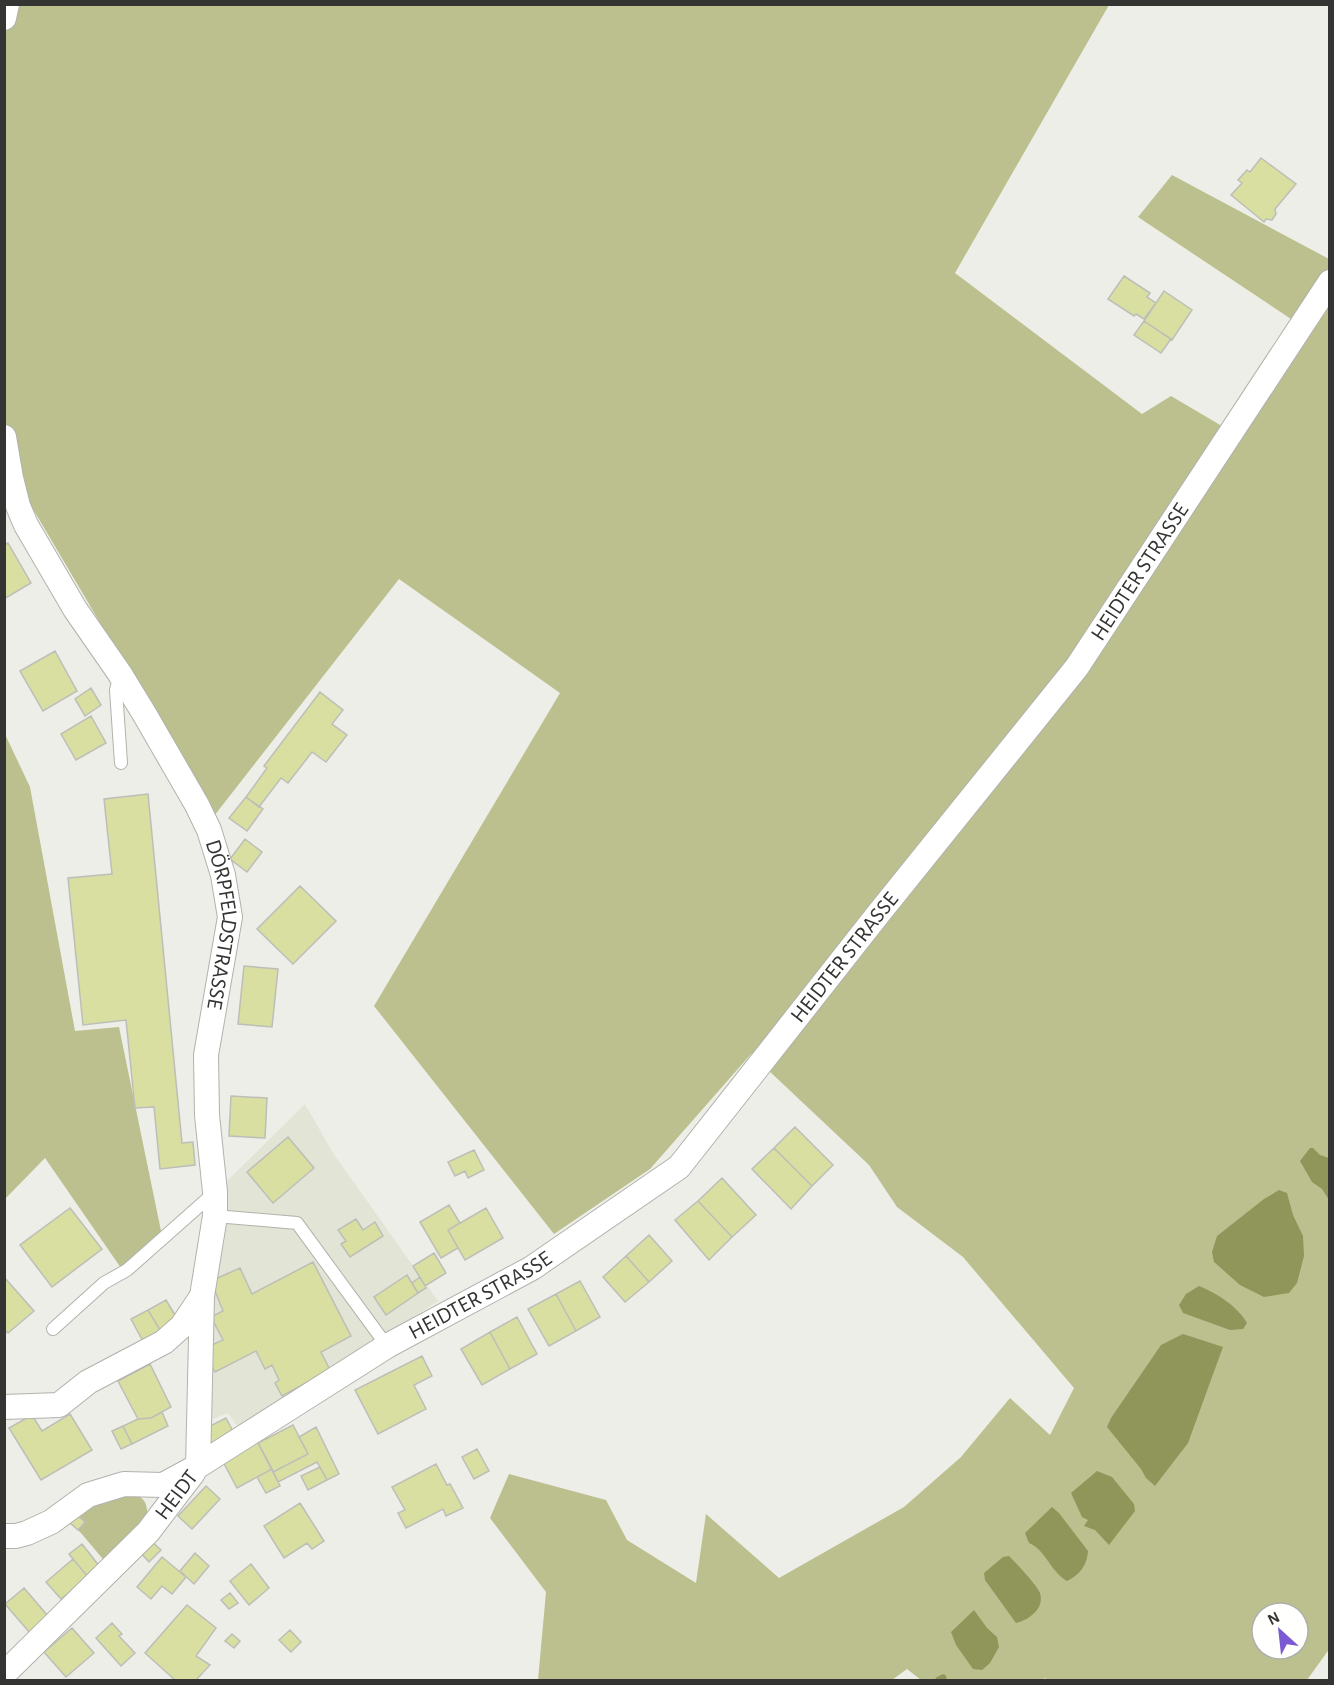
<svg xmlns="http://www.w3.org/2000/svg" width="1334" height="1685" font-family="'Alegreya Sans',sans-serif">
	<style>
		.built { fill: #e2e4d6 }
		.green { fill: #bbc08e; fill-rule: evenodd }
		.water { fill: #90955a }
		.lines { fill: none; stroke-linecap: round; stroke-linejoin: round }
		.stream { stroke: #90955a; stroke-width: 7 }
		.building { fill: #d9dfa1; stroke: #bdbeb8; stroke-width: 1.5 }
		.service-casing { stroke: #b1b2ac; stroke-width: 14 }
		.minor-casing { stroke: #b1b2ac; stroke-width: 26 }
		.service { stroke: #fff; stroke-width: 12 }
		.minor { stroke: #fff; stroke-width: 24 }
		.labels { text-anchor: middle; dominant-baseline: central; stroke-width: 4.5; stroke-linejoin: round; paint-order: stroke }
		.street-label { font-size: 22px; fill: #343532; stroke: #fffffe }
	</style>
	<rect width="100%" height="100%" fill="#eeeee8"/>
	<!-- built -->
	<path class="built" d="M305,1104L333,1153L438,1301L240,1430L228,1413L203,1423L222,1186Z"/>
	<!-- green -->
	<path class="green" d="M4,5H1109L955,273L1142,414L1171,396L1232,432L1303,327L1138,217L1172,175L1329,259L1330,1648L1307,1680H1047L1045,1678L1042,1680H921L907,1669L892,1680H538L546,1592L490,1518L509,1474L606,1500L627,1540L696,1583L706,1514L779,1578L904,1507L961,1457L1010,1398L1050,1435L1074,1388L963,1257L897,1207L869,1165L751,1054L650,1169L554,1234L374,1006L560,693L399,579L214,816L20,487L5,495ZM1262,1613H1298V1649H1262Z
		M4,732L30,787L75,1031L119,1027L161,1231L121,1268L45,1158L5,1199Z
		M120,1492C137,1494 149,1496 147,1517L107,1564L81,1533L68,1521L76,1512Z"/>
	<!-- water -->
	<path class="water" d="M1310,1148H1313L1320,1155L1329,1158V1200L1322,1189L1312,1182L1300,1161Z
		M1279,1190L1287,1193L1293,1215L1303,1236L1304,1256L1297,1283L1289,1293L1264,1297L1240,1285L1214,1262L1212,1252L1217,1236L1264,1199Z
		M1199,1286C1217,1293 1238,1307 1247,1323L1243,1329L1230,1330L1183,1313L1179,1305L1186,1294Z
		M1183,1334L1223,1347L1188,1443L1155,1486L1146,1478L1141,1469L1107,1427L1111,1418L1161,1345Z
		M1097,1471L1112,1477L1134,1504L1135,1511L1109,1545L1095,1530L1084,1526L1088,1520L1082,1517L1071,1493Z
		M1052,1507L1059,1513L1088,1551C1087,1565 1080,1575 1067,1581C1050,1571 1046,1550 1029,1543L1025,1533Z
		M1009,1556C1016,1563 1037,1585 1040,1593C1045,1609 1028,1620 1016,1623L985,1580L984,1573L1003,1557Z
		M974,1610L987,1628L997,1637L999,1647L990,1663L982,1670L973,1669L956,1645L951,1632Z"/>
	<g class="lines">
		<!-- stream -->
		<path class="stream" d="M939,1680L943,1678"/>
	</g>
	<!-- building -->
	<path class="building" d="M1261,158L1296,184L1275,209L1276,214L1272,220L1266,219L1264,222L1231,195L1242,183L1238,180L1247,170L1250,172Z
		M1124,276L1150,293L1147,297L1156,303L1144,319L1136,314L1134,316L1108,299Z
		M1164,291L1192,310L1172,340L1144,321Z
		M1144,321L1171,339L1161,353L1134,335Z
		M8,543L31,583L4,599V545Z
		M55,651L77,691L43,711L20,671Z
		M91,688L101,705L85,716L75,699Z
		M320,692L343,710L332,724L347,735L326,762L312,752L288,783L281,778L259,807L246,797L267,768L264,766Z
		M91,716L106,743L76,760L61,734Z
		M148,794L182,1143L193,1142L195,1165L160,1169L154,1107L135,1108L126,1020L83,1025L68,878L112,874L104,799Z
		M246,797L263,809L247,831L229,818Z
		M245,839L262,852L247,872L230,859Z
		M300,886L336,921L293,964L257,929Z
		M244,966L278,969L272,1027L238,1024Z
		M231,1096L267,1098L265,1138L229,1136Z
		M795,1127L833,1165L812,1186L774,1148Z
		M288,1137L314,1168L273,1203L247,1172Z
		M774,1148L812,1186L791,1209L752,1169Z
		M474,1150L484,1170L468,1178L465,1171L455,1176L448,1162Z
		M722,1178L756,1215L732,1237L698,1201Z
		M698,1201L732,1237L709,1260L675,1220Z
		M449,1205L460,1223L448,1230L458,1248L441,1258L420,1222Z
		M70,1208L102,1249L52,1287L20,1245Z
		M486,1208L503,1238L465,1260L448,1230Z
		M356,1219L363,1230L375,1222L383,1236L350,1257L341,1244L346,1241L338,1230Z
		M649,1235L672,1261L649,1282L626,1256Z
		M434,1253L446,1273L425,1286L413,1266Z
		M626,1256L649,1282L625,1302L603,1277Z
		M313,1262L351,1336L321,1352L330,1370L282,1396L275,1383L279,1380L272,1365L265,1369L256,1351L215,1372L203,1349L223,1340L211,1317L223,1311L211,1281L240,1268L252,1294Z
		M407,1275L418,1293L386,1315L374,1297Z
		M4,1277L34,1311L8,1333L4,1329Z
		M420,1277L426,1288L418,1293L412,1283Z
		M580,1281L600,1317L576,1331L556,1294Z
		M556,1294L576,1331L549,1346L528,1309Z
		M166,1300L181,1325L163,1335L148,1310Z
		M148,1310L163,1335L145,1345L131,1319Z
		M517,1317L537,1354L510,1369L490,1332Z
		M490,1332L510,1369L482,1385L461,1349Z
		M422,1356L432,1376L414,1385L426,1409L378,1434L355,1390Z
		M150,1364L171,1407L151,1418L138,1419L118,1381Z
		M162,1412L168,1426L132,1444L123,1426L138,1419L151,1418Z
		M70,1414L92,1450L41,1480L9,1428L32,1415L42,1431Z
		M226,1418L235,1435L211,1447L202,1430Z
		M293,1425L308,1454L273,1472L258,1443Z
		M123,1426L132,1444L121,1449L112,1431Z
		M316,1427L339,1474L327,1480L317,1462L278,1482L273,1472L308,1454L299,1437Z
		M256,1439L272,1469L237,1488L221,1458Z
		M477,1449L489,1471L474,1479L462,1457Z
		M436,1464L447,1485L450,1484L463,1508L446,1516L443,1509L406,1528L398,1513L405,1510L392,1487Z
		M320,1467L327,1480L308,1490L301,1476Z
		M272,1469L280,1486L266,1493L257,1477Z
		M206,1486L220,1499L192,1529L178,1516Z
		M300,1503L324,1541L312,1549L307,1543L284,1558L264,1526Z
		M76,1514L85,1522L78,1530L69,1522Z
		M148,1538L161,1550L149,1562L137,1549Z
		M82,1544L100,1567L88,1577L69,1554Z
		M195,1553L209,1566L194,1584L180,1571Z
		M162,1557L186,1577L172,1594L162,1586L151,1599L137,1587Z
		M73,1559L88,1577L61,1599L46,1582Z
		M251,1564L269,1588L249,1605L230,1581Z
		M24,1588L48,1616L30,1633L5,1604Z
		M230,1593L238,1603L229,1609L221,1600Z
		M187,1605L216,1628L196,1656L210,1665L196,1680H175L145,1653Z
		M112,1623L122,1634L119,1636L135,1653L121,1666L96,1638Z
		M72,1628L94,1653L66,1677L44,1652Z
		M290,1630L301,1642L291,1652L279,1640Z
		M232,1634L240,1641L234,1648L225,1641Z"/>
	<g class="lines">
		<!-- service casing -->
		<g class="service-casing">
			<path id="service" d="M119,678L116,690L121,763
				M215,1216L297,1223L387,1346
				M53,1329L104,1283L127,1270L214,1193"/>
		</g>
		<!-- minor casing -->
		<g class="minor-casing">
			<g id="minor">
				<path d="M4,18L7,4"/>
				<path id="s1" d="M4,437L11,478L18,506L26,525L75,609L120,674L145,715L197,805L209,830L223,875L230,917L206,1055L207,1115L215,1192V1216L202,1296L198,1466"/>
				<path d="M4,1407L59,1405L88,1382L164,1342L182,1326L202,1296"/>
				<path id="s2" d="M4,1536H16L27,1533L51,1522L88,1495L124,1484L163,1485L198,1466L387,1346L532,1268L679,1167L879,913L1077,667L1330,282"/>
				<path id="s3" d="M4,1674L148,1532L193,1473"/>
			</g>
		</g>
		<!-- service -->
		<use href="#service" class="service"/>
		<!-- minor -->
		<use href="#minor" class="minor"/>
	</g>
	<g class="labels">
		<!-- street labels -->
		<g class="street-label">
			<text stroke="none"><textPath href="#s2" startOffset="1532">HEIDTER STRASSE</textPath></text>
			<text stroke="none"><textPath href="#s1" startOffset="544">DÖRPFELDSTRASSE</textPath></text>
			<text stroke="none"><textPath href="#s2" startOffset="1046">HEIDTER STRASSE</textPath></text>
			<text stroke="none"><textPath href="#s2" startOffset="542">HEIDTER STRASSE</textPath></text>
			<text stroke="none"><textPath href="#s3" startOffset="249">HEIDT</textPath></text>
		</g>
	</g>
	<!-- border -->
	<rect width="1334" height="1685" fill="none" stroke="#343532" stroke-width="12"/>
	<!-- north arrow -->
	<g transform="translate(1280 1631) rotate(333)"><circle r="28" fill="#fffffe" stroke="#aeaeac" stroke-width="1.5"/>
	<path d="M0-4.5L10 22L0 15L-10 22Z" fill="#7b59d3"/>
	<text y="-9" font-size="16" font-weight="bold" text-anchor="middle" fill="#343532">N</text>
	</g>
</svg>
